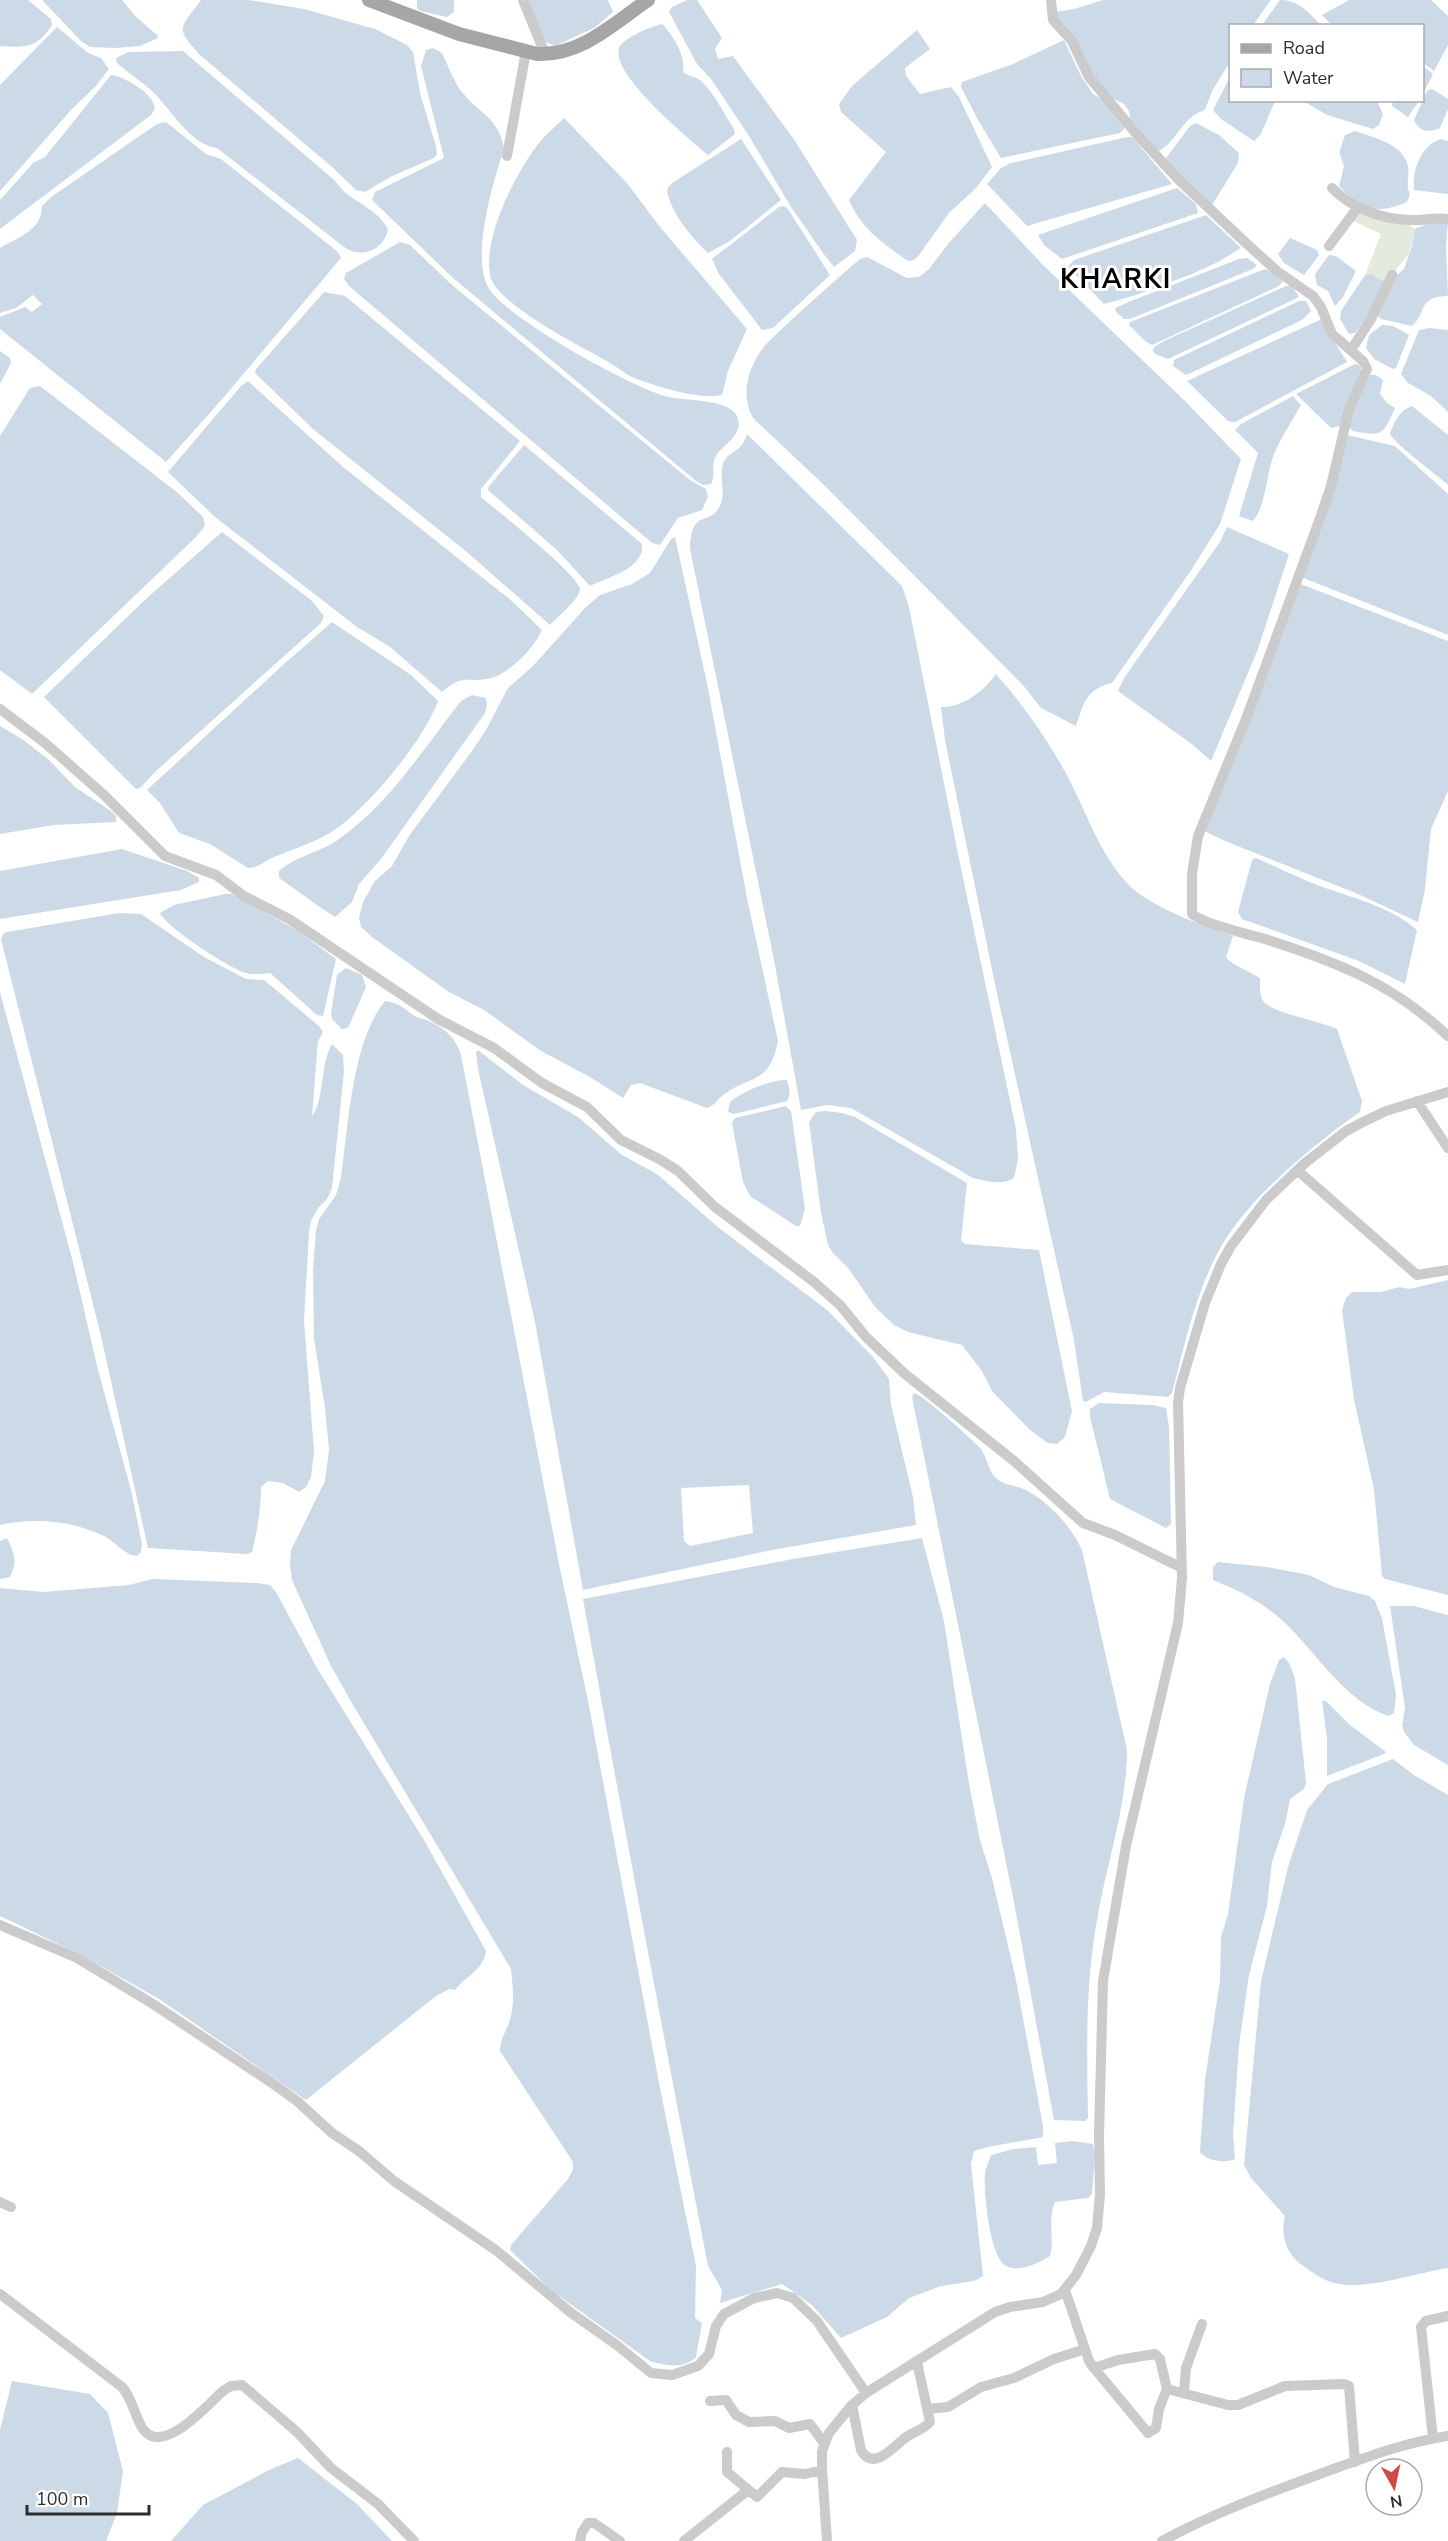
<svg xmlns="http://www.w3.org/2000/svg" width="1448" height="2541" font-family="'Nunito Sans',sans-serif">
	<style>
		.green { fill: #e3eade }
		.water { fill: #ccdae7; fill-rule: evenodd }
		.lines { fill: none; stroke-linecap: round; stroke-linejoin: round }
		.minor { stroke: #cbcbcb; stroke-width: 10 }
		.major { stroke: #a6a6a6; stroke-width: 14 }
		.labels { text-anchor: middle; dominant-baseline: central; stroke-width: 6; stroke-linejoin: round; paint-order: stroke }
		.district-label { font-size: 27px; font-weight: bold; letter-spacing: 1.5px; fill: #000; stroke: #fff }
	</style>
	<rect width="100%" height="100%" fill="#fff"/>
	<!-- green -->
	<path class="green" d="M1358,207L1401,220L1415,229L1409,254L1396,269L1397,275L1387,283L1371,274L1365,275L1381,234L1349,219Z"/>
	<!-- water -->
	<path class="water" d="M0,0H28L51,19L52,25C37,48 26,48 0,46Z
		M42,0H122L135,16L157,35L158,38L140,46L115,48L90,47L81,41Z
		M201,0H249L304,9L375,29L407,45L413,52L420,93L436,146L437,154L434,158L390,177L365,192L356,190L332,167L200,55C174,27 180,29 201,0Z
		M417,0H454V12L447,17L420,11L417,8Z
		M527,0H608L613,12L594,28L555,46L545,42Z
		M687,0H697L722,38L715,49L718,59L733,56L795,141L857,240L855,251L834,267L823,253L791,207L749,136L711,79L697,64L669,12L672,7Z
		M1103,0H1271L1253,25L1230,26V62L1212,91L1205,110C1182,116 1175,146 1156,152L1131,125L1129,111L1124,104L1111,98L1095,82L1055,18V12L1074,9Z
		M1280,0C1299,0 1308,12 1321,25H1262Z
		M1349,0H1431L1448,16V45L1434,71L1423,63L1422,26L1332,25L1322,15Z
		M662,24C673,35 686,56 683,72C689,77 695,76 700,80C714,92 724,114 734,129L735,134L708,155C689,139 610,74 619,48C623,38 652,26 662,24Z
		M57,27L88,53L101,58L109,69L96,86L71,110L0,191V85Z
		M917,30L930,49L905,68L906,76L920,94L951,87L959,97L992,167L976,188L949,213L919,255L914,260L908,261C884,244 861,229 849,200L886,152L841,112L839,104L852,86Z
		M1064,40L1081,76L1093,94L1105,101L1125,128L1120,133L1001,158L978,120L961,87L962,82L1013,64Z
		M433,48L442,53C448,65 453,80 461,91C479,114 499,117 504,149C493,182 471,255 488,287C504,317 634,389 669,397C687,401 729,399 737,416C745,437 721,444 715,458C711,466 716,475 711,484L703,485L696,481L452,277L372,200L375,192L444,158L421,66L426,50Z
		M183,51L333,179C339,185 344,193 351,197C364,206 382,215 388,230C383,251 361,259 344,247L217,148C191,145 172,111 154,93C143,82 129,74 117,63L116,58L128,52Z
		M1423,66L1433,74L1423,94Z
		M111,75C122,75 159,96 154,110C153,113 150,116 147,118L0,229V200L33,163L45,157Z
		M1230,77V100L1275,101L1261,134L1254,141L1221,119L1213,110Z
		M1432,89L1448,99V109L1440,128C1429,133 1419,132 1414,120L1427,91Z
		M1303,101H1377L1383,114L1379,125L1373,129L1327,115Z
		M1393,101V100L1419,101L1408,117L1392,106Z
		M564,118L627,183L660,227L747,329L728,371L722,395C699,400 659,387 637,379C627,376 619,368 610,363C584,348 495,304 490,275C483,236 515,175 538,144C545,135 555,127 564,118Z
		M166,122L206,154L221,159L338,252L341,258L224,397L166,462L0,329V317L25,307L32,312L42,304L33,295L16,308L0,313V248C19,237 42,230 42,206L51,197L157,124Z
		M1196,123L1219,135L1239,153L1238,163L1212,205L1168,163L1166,158L1190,126Z
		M1355,131C1373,138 1403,143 1408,166C1410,176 1405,185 1410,194L1407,202C1377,215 1362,210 1339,186L1344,166L1340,155V150L1345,135Z
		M1127,137H1132L1172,184L1027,226L987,184L1001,168L1011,163Z
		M741,139L781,200L730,241L708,253C692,238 669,211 667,189L672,183Z
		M1441,139L1448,141V194L1414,190C1412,170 1421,145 1441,139Z
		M1177,188L1196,204L1198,213L1062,259L1044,245L1038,235Z
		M985,203L1043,265L1185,401L1241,459L1220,524L1192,569L1112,683C1086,689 1084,703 1076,726L1041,708L1023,685L825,486L753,418C742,398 746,377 757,357C764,344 777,334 788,323C812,301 835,280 860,259L867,257L907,278L919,277L929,269L948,244Z
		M784,206L788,209L830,275L773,328L762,330L719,274L712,259L779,207Z
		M1206,215L1241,248L1220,261L1192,274L1136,295L1104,304L1068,267L1074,260Z
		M1448,222L1446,247L1448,296C1417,297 1428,311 1412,326L1381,319L1378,316L1397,275L1404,269L1411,249L1415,229L1427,224Z
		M1290,238L1317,250L1319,255L1304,275L1284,263L1278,254Z
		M400,242L410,245L452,285L690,480L706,489L708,497L702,510L678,518L660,545L652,543L349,286L344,279L346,273Z
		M1329,255L1336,256L1356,271L1343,297L1335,306L1328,291L1317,285L1315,274Z
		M1247,258L1257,265L1253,269L1130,319H1124L1116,312L1115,308L1131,301L1239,259Z
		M1265,269L1274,273L1283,282L1277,287L1152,345L1145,341L1129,325L1130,322Z
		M1371,274L1387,283L1375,306L1355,333L1349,334L1340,319L1341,311L1365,275Z
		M1286,286H1292L1299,297L1168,359L1155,354L1153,351L1154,347L1166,340Z
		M324,292L345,296L520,441L481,489V497C495,509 582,577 580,590C579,599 557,618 550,625L468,553L313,429L255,373L256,369Z
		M1299,301H1306L1311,311L1302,320L1193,372L1186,375L1173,366L1174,360Z
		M1324,318L1334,341L1347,362L1235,422L1228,421L1187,381Z
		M1382,325L1393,326L1409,335L1396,368L1393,369L1374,359L1366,348L1369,335Z
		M1429,328L1448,330V412L1431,396L1408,383L1401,374L1419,330Z
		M0,351L10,358L11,363L0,384Z
		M1355,364L1359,365L1362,372L1340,426L1331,428L1296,394Z
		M1369,375H1376L1383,380L1380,394L1387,403L1395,408C1383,435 1382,437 1353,431L1347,425Z
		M248,381L343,467L513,602L542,630C534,648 510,673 491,678C469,684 464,672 442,692L390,647L357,627L215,517L168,472L241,386Z
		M40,386L178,493L203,517L205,526L196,537L32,694L0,670V436L30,388Z
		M1293,396L1301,405C1291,423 1277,443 1271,463C1266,482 1265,506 1253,521L1239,516L1258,453L1235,430L1241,424Z
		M1412,406L1448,435V485C1436,474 1396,445 1390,434C1394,422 1399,411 1412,406Z
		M747,434L902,586L909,607L958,854L1016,1129L1018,1159L1014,1178C1002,1186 987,1181 973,1178L851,1108L827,1105L801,1110L774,960L690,549C691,506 712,528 721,503C726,490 718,474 724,461C730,451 742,452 747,434Z
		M1347,435L1395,446L1448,494V635L1301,577Z
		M524,445L642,544C645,569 607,577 590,586L557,550L488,490L489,486Z
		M1227,527L1289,554L1258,649L1211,761L1193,745L1118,691L1124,678L1220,542Z
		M222,532L312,601L324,616L321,623L156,771L140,788L136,789L44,697L148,597Z
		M675,537L707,683L747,898L778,1041C769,1087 750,1073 721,1097C716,1101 715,1105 707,1108L640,1083L631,1085L623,1098L590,1077L541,1051L484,1010L449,992L372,937L361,927L359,918L363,902L375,881L392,866L409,836L472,751L486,730L508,688L533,666L585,608L600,595L632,584L650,573L671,539Z
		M1298,583L1448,641V791L1431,829L1425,889L1418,922L1358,894L1225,841L1202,830Z
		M332,622L411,675L438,701C424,740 370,805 336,829C319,841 296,848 277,856C267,859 259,868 248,868L210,844L179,833L160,803L147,790L283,665Z
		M996,674C1025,707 1051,744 1071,783C1088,817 1101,855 1127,883C1147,906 1204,926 1233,936L1226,957L1232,963L1260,978C1260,985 1259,996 1264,1002C1272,1012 1322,1022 1337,1029L1362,1101L1360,1112C1315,1143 1250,1197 1222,1245C1196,1290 1185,1343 1172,1393L1168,1397L1104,1392L1086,1402L1083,1401L1074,1340L996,989L945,740L941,707C962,708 984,691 996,674Z
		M472,695L486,698L487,705L485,713L381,859L359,884L352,902L335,917L327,912L279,878V871C295,856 320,853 339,839C390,803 423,749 461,701Z
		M0,726L22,739L49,760L75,787L111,811L116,816V822L54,825L0,834Z
		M122,849L187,871L199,878V882L181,890L0,919V871Z
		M1256,858C1277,867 1298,878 1320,886C1352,898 1390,906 1417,930L1405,984L1359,961L1242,919L1238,912L1252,860Z
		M225,894H232L298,931L336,959L323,1016L317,1015L270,973C262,974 254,975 246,973C229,968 167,928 160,913L174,905Z
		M119,913L141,914L204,957L246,979L264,980L319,1026L323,1032L318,1041L312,1116C324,1103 320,1064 332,1044L343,1055L344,1072L332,1188L327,1199L318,1208L311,1221L309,1232L304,1321L314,1451L311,1477L306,1487L299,1492L283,1483L268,1481L261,1487C261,1510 257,1531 252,1552L247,1554L148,1548L101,1336L1,939L3,934L7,932Z
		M346,968L362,975L366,987L348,1028L342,1029L332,1019L331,1013L337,975Z
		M0,992L73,1262L98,1370L131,1490L142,1544L141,1552L137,1556C125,1555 116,1543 106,1537C74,1521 35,1517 0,1525Z
		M385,1001C403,1004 402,1008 415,1016C419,1019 425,1019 429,1021C446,1029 456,1038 461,1055L559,1564L589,1706L659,2083L696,2266L695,2318L702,2323L696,2357C685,2369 664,2366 650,2361L552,2291L510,2250L511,2245L568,2179L573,2170V2162L500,2051C500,2040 505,2033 509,2023C515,2005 513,1988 511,1969L353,1705L331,1666L292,1580L290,1566L291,1550L325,1481L329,1450L325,1408L314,1339L313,1269L316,1230L319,1219L336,1195L341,1178C348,1127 352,1041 385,1001Z
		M478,1050L523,1085L578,1117L622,1155L657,1174L719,1228L827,1310L873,1357L889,1379L891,1405L913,1497L916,1525L772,1550L583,1590L535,1322L478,1069L476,1052ZM749,1485L753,1533L690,1546L684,1541L681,1488Z
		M783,1080H787C789,1088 792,1094 787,1101L734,1114L728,1112L730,1102C744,1091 765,1082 783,1080Z
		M786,1106L791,1111L805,1209L800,1226H796L750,1196L743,1182L732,1123L735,1118Z
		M825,1111L842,1113L855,1117L967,1183L961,1241L965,1244L1039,1250L1072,1411L1065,1437L1057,1444L1048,1443L1030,1430L992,1391L982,1371L962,1345L908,1332L894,1325L876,1308L848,1268L833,1253L828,1245L821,1213L809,1122L816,1112Z
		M1448,1280V1595L1385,1579L1382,1576L1374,1489L1354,1400L1342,1310L1346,1298L1352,1292H1381L1399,1287L1409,1289Z
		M914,1393C922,1394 973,1440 981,1449C987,1457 988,1471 996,1478C1004,1486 1017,1485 1026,1490C1050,1503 1070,1525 1082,1550L1127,1750C1127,1809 1105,1867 1096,1926C1085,1990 1087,2054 1088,2118L1085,2121L1054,2120L1013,1897L912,1397Z
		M1099,1403L1153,1405L1166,1408L1169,1427L1171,1524L1166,1528L1110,1499L1090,1417V1409Z
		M7,1538C14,1552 18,1563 10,1577L0,1579V1541Z
		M922,1538L944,1621L969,1784L980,1840L992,1878L1015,1975L1043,2126V2137L988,2147L974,2151L971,2164L983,2276L974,2281L941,2286L909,2298L887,2317L841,2338L812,2305L782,2284L720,2303L722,2290L708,2266C665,2044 623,1822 583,1599L793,1559Z
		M1218,1562L1267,1567L1309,1575L1334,1587L1369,1596L1375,1601L1382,1618L1396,1695L1394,1713L1389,1716C1346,1703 1316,1652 1284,1622C1264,1603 1238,1590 1213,1580V1567Z
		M153,1579L257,1583L270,1585L276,1592L317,1668L424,1840L486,1951C484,1969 466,1976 455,1990L449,1989L436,1996L306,2100L159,1999L81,1955L0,1916V1588L43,1592L129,1585Z
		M1390,1606H1414L1448,1615V1765L1414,1745L1404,1732L1402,1726L1405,1708Z
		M1284,1657L1289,1663L1295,1678L1306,1783L1304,1789L1290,1799L1285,1824L1272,1862L1267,1906L1249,1975L1239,2045L1233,2135L1235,2159C1225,2164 1207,2161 1200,2152L1205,2080L1220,1980L1221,1937L1228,1914L1244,1798L1270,1684L1279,1660Z
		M1322,1701H1326L1350,1725L1386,1752L1384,1754L1327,1776V1739Z
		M1393,1759L1414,1775L1448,1795V2268C1415,2273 1365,2291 1334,2283C1320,2279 1309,2270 1298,2262C1284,2249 1281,2233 1285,2216L1251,2178L1244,2165L1261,1981L1288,1867L1307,1810L1328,1784Z
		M1072,2141L1093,2144L1095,2158L1092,2194L1088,2198L1055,2202C1047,2220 1055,2238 1050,2256C1038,2263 1020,2273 1006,2266C990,2258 983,2191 985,2173C986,2167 989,2161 991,2155L1014,2149L1036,2147L1038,2165L1057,2163L1055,2143Z
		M12,2381L90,2394L108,2413L123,2471L117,2513L106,2541H0V2430Z
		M298,2458L357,2504L392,2541H171L203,2505L269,2470Z"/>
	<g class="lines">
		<!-- minor -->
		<path class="minor" d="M523,0L545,54
			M1051,0L1053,20L1072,41L1089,77L1139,137L1179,180L1247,244L1277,271L1313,296L1321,307L1332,334L1363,361L1367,369L1349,409L1331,486L1319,521L1246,719L1198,836L1192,874V914C1208,926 1250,934 1271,941C1340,963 1394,985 1448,1036
			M507,156L526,51
			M1332,188C1352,209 1386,221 1415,220C1426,220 1437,217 1448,219
			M1329,246L1358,207
			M1351,350L1371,319L1392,275
			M0,709L45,743L104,795L165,856L216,875L244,896L289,919L438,1019L494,1048L542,1083L587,1107L621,1140L661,1160L678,1171L715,1207L814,1282L840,1305L866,1337L905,1374L1014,1461L1083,1523L1115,1535L1180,1567
			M1417,1101L1448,1148
			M1297,1170L1417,1275L1448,1270
			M0,1925L77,1958L153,2004L272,2083L297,2101L332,2133L359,2151L394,2181L497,2251L570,2312L618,2346L651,2373L672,2375L698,2366L709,2354L716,2326L724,2314L754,2298L777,2293L793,2298L817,2321L866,2393
			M0,2202L11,2207
			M1065,2290L1089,2361L1094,2368L1118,2360L1155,2354L1160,2359L1167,2389L1228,2405H1238L1285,2386L1344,2384L1349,2386L1355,2462
			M0,2294L122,2387C133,2399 134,2416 143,2429C163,2457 208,2404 223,2391L231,2386L242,2385L296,2431L331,2468L378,2504L414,2541
			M1094,2368L1148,2433L1156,2428L1159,2409L1167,2389
			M1184,2393L1186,2368L1202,2324
			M710,2401L726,2400L736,2415L749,2422L775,2421L789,2428L810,2424L824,2443
			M852,2405L861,2450C873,2472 893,2447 905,2438C913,2432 923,2430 930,2422L917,2362
			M927,2409L948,2407L981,2387L1014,2378L1054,2359L1085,2349
			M1433,2438L1421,2327L1426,2321L1448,2316
			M727,2452V2472L757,2497L782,2472L805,2474L822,2470
			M580,2541L582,2532L588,2523H594L620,2541
			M684,2541L747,2491
			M827,2541L822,2468V2451L829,2433L851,2406L866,2393L995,2312L1010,2307L1043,2302L1061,2294L1076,2275L1091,2246L1097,2228L1100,2194L1099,2136L1103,1981L1126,1846L1178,1623L1182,1578L1178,1403L1180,1388L1205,1303L1221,1264L1231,1246L1266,1200L1305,1163L1346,1131L1363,1122L1386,1111L1448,1092
			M1162,2541C1216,2512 1271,2492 1328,2471C1367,2457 1407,2442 1448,2436"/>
		<!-- major -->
		<path class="major" d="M369,0L459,34L537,54C581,56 614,23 648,0"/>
	</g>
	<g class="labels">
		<!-- district labels -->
		<g class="district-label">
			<text x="1116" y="279">KHARKI</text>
		</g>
	</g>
	<!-- legend -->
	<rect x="1229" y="24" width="195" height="78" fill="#ffffff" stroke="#ababab" stroke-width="1.5"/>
	<rect x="1241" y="44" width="30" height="9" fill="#a6a6a6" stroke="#ababab" stroke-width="1.5"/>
	<text x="1283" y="54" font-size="18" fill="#2e2e2e">Road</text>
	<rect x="1241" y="69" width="30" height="18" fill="#ccdae7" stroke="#ababab" stroke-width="1.5"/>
	<text x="1283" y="84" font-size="18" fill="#2e2e2e">Water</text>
	<!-- north arrow -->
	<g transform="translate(1394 2487) rotate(171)"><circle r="28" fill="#ffffff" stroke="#ababab" stroke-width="1.5"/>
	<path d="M0-4.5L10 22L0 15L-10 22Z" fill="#d04a45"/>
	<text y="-9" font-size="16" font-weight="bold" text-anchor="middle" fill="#2e2e2e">N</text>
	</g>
	<!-- scale -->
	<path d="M27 2505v9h122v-9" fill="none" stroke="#2e2e2e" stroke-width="3"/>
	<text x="36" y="2505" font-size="18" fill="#2e2e2e" stroke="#ffffff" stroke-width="4.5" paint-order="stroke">100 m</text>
</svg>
